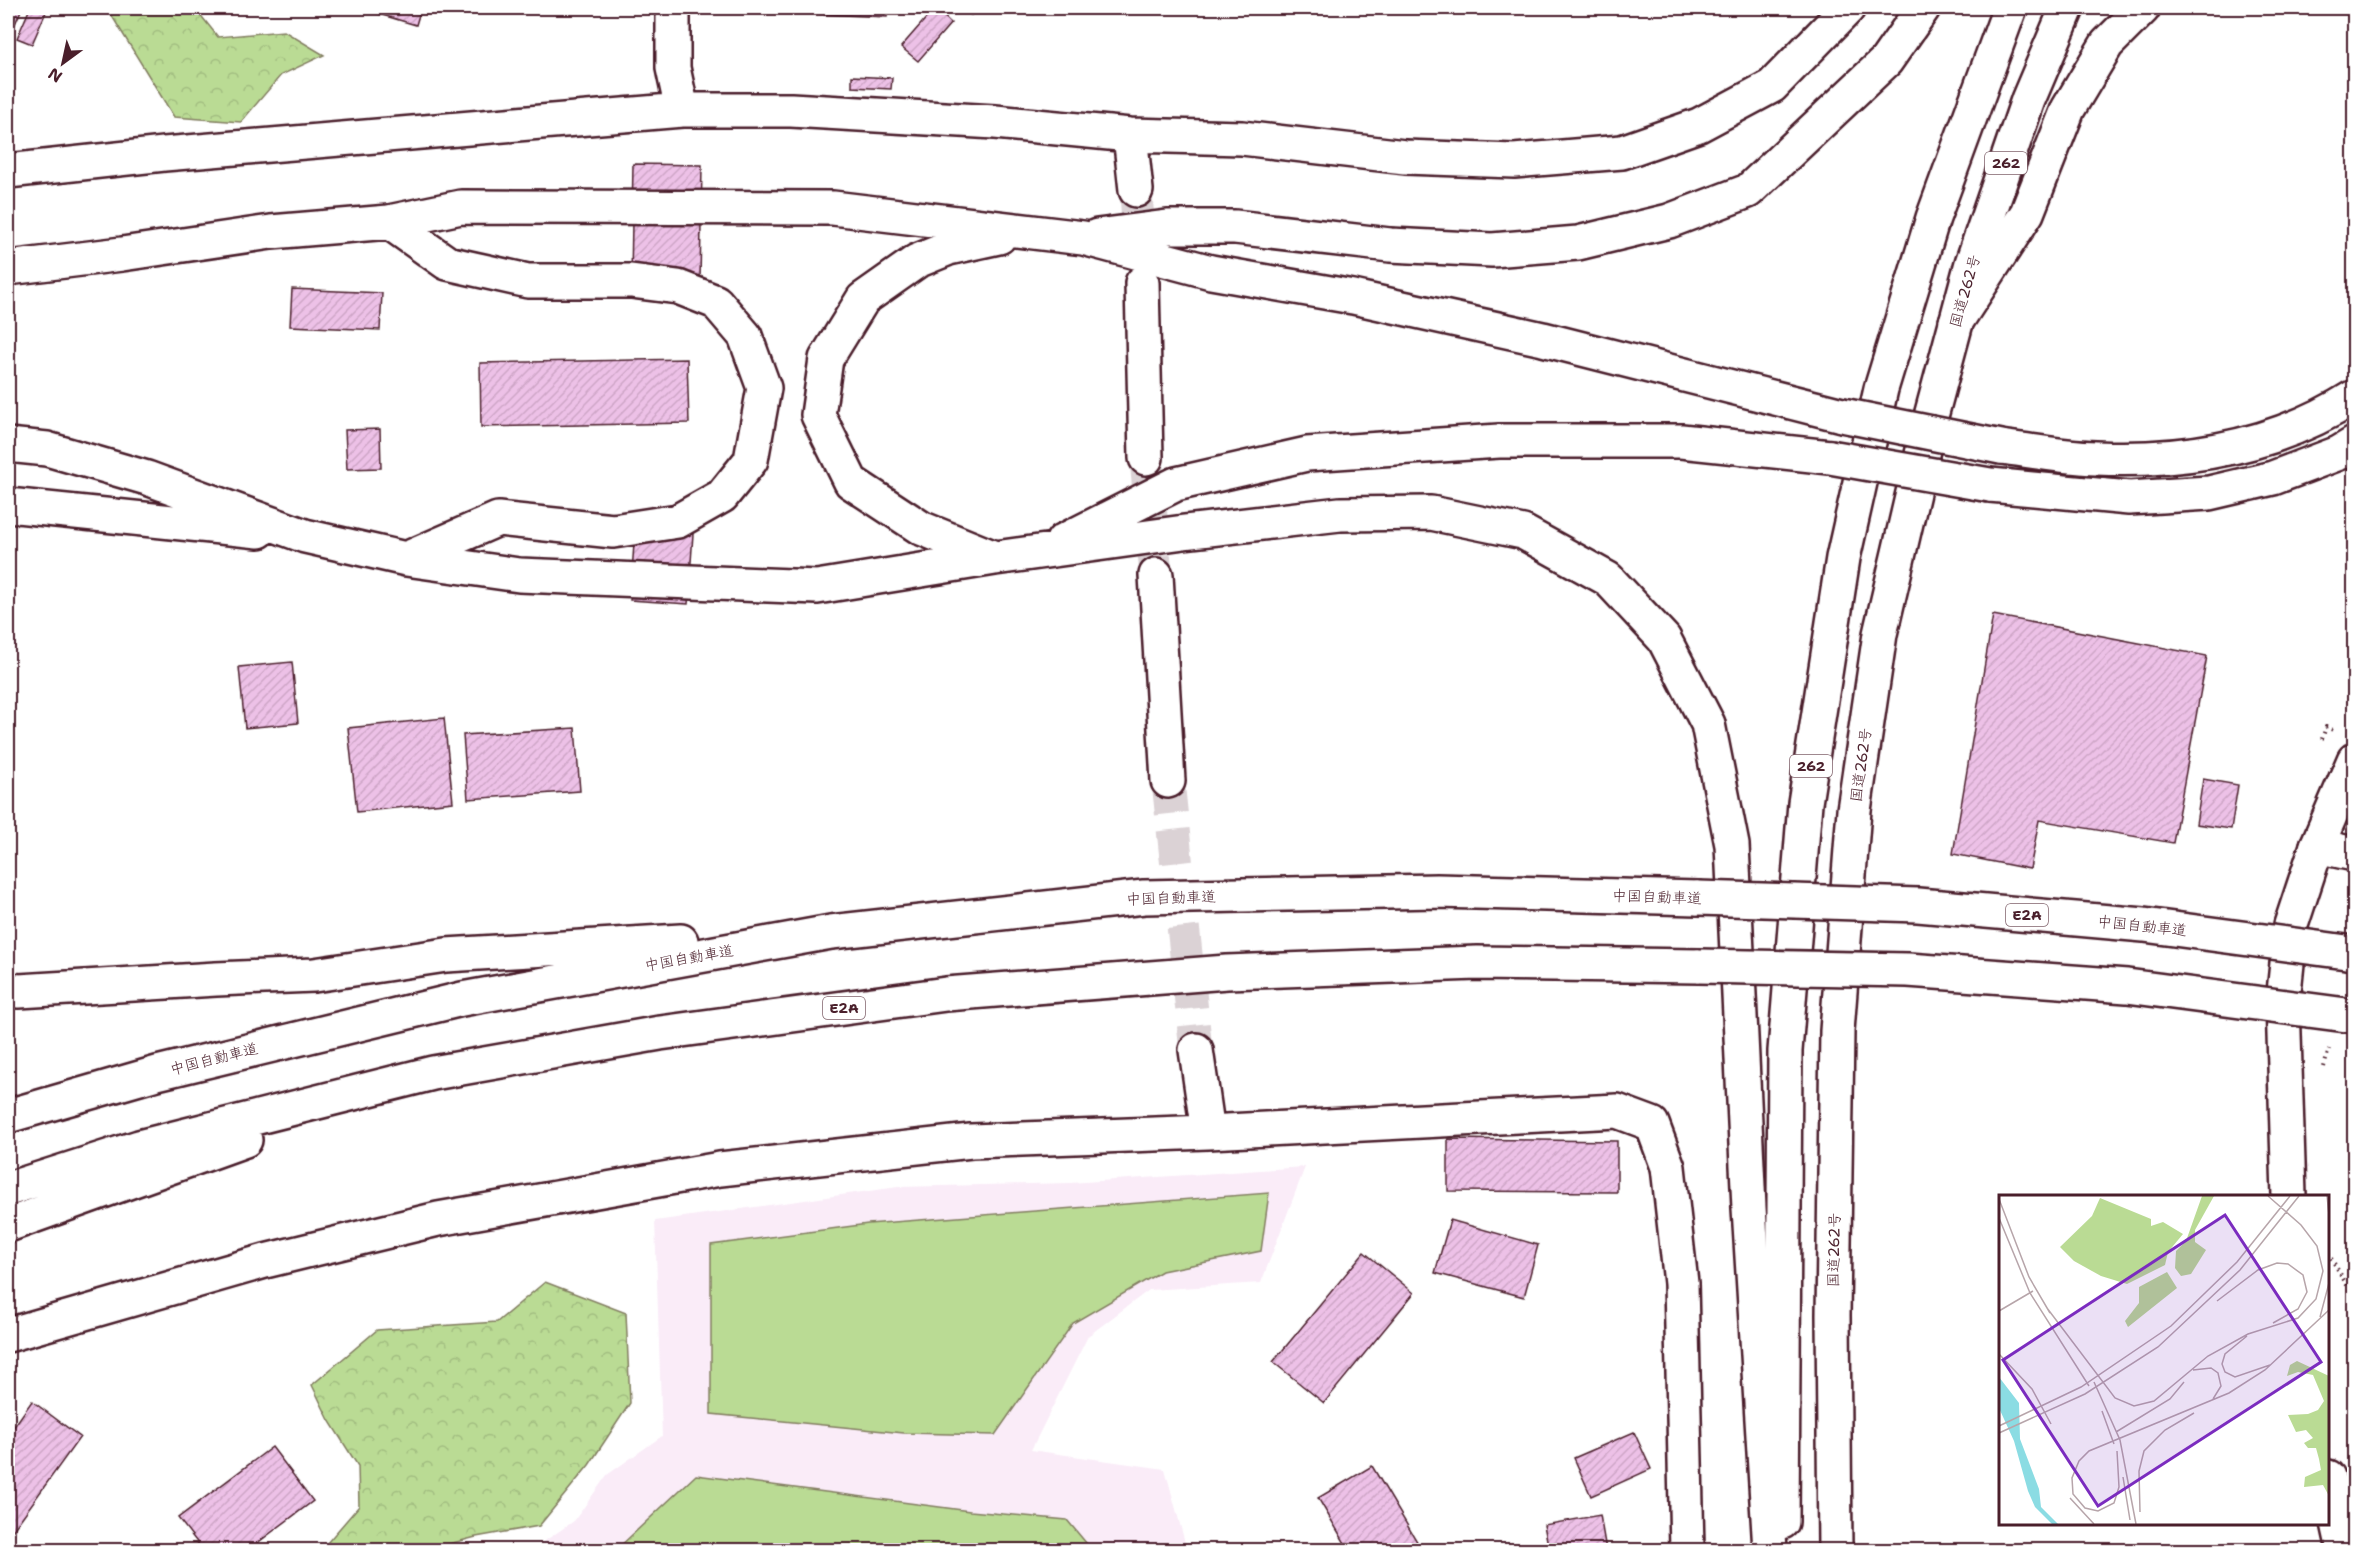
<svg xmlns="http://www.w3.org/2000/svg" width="2362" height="1558" font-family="'Shantell Sans','Klee One',sans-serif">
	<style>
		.built { fill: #faecf8 }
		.forest { fill: url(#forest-crowns); stroke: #827d60; stroke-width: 1.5 }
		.pitch { fill: #badb94; stroke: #827d60; stroke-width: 1.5 }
		.building { fill: url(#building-hatch); stroke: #4a1f2b; stroke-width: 1.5 }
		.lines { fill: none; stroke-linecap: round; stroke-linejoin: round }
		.minor-tunnel { stroke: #dbd2d5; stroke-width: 33; stroke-dasharray: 33 16; stroke-linecap: butt }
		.minor-casing { stroke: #4a1f2b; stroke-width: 38 }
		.tertiary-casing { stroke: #4a1f2b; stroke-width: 38 }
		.trunk-casing { stroke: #4a1f2b; stroke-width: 38 }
		.motorway-casing { stroke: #4a1f2b; stroke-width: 38 }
		.path { stroke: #4a1f2b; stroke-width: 4; stroke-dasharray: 1.5 4.5; stroke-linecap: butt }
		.minor { stroke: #fff; stroke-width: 33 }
		.tertiary { stroke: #fff; stroke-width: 33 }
		.trunk { stroke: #fff; stroke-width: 33 }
		.motorway { stroke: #fff; stroke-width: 33 }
		.motorway-bridge-casing { stroke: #4a1f2b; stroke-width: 38; stroke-linecap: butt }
		.motorway-bridge { stroke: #fff; stroke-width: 33 }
		.labels { text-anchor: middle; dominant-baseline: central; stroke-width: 4.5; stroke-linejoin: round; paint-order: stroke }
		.shield { fill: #fff; stroke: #80626b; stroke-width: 1.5 }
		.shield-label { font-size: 14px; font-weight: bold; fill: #4a1f2b }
		.street-label { font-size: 15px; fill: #4a1f2b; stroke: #fff }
		.inset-road { fill: none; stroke: #b7a5aa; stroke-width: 1.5 }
		.view { fill: #7b2cbf; fill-opacity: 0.15; stroke: #7b2cbf; stroke-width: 3 }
		.inset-edge { fill: none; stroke: #4a1f2b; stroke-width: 3 }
	</style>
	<defs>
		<pattern id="forest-crowns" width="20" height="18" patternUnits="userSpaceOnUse" patternTransform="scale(1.5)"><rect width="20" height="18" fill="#badb94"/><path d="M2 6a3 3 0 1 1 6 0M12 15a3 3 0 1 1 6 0" fill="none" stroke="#a1bc80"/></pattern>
		<pattern id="building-hatch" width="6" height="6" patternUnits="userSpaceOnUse" patternTransform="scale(1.5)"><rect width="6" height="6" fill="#edc1e7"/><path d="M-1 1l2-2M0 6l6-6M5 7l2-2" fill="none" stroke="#cda5c6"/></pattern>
	</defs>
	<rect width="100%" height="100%" fill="#fff"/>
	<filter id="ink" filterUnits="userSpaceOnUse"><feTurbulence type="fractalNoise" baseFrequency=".0167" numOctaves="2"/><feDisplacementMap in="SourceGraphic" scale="12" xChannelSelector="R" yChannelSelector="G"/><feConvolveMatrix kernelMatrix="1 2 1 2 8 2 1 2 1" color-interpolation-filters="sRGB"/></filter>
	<g filter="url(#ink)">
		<!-- built -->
		<path class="built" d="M1305,1167L1261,1283L1149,1290L1088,1336L1031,1450L1165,1469L1187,1550H501L533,1549L574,1521L607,1475L662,1436L655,1221L898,1187L1070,1183Z"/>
		<!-- forest -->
		<path class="forest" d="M107,8H195L218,37L284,31L324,55L281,75L241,122L174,117Z
			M545,1282L626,1313L630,1403L589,1465L539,1526L476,1537L426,1550H321L359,1506L358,1466L329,1420L312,1385L377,1330L497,1322Z"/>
		<!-- pitch -->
		<path class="pitch" d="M1269,1193L1261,1251L1162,1271L1073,1323L995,1435L904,1433L711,1414V1245L868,1224Z
			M696,1475L970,1511L1067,1520L1092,1550H616Z"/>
		<!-- building -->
		<path class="building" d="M8,8H22L8,40Z
			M30,8H37L46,12L32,44L17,38Z
			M365,8H421L416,25L365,10Z
			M821,8H887V17L820,14Z
			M935,8L951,23L918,61L901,47Z
			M961,8H978L971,15Z
			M852,76L892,78L891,89L852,87Z
			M633,164L702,165L700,281L631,279Z
			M292,289L382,293L380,330L290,326Z
			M687,359L689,423L481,427L480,363Z
			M380,429L381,468L347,469L345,430Z
			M635,530L693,534L688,604L630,600Z
			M1993,615L2207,656L2173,843L2039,820L2030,869L1953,854Z
			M292,662L298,723L245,728L239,667Z
			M444,718L453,802L357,812L348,728Z
			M575,728L580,791L468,799L463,735Z
			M2203,779L2238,785L2231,829L2196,824Z
			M1448,1139L1617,1141V1192L1448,1191Z
			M1450,1220L1538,1245L1524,1297L1435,1273Z
			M1364,1252L1414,1293L1324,1403L1273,1362Z
			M32,1401L80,1437L8,1537V1435Z
			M1634,1432L1651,1469L1591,1496L1574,1458Z
			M272,1447L313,1501L248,1550H203L178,1518Z
			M1372,1466L1422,1550H1349L1318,1498Z
			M1600,1515L1606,1550H1549L1544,1525Z"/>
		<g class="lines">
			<!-- minor-tunnel -->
			<path class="minor-tunnel" d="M1136,190L1140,260
				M1146,458L1156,575
				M1168,781L1196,1050"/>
			<!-- minor casing -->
			<g class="minor-casing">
				<path id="minor" d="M673,8V68L682,110H791L995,122L1130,135L1242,138L1405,157L1514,161L1622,152L1699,125L1772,86L1848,8
					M1130,135L1136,190
					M8,171L164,154L682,110
					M1142,283L1146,458
					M1156,575L1168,781
					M2354,760L2317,846L2354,854
					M1196,1050L1208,1132
					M8,1335L265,1261L438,1219L720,1169L971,1141L1208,1132L1617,1111L1652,1124L1668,1167L1681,1283L1687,1550"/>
			</g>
			<!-- tertiary casing -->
			<g class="tertiary-casing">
				<path id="tertiary" d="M2289,1196L2283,1002L2291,925L2317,846
					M2328,1477L2344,1550"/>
			</g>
			<!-- trunk casing -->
			<g class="trunk-casing">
				<path id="trunk" d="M1782,1522L1785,1051L1805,803L1843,558L1881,389L1933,218L2010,8
					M1835,1550L1833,1315L1837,1031L1854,810L1880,634L1930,420L1972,263L2028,100L2067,8"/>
			</g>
			<!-- motorway casing -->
			<g class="motorway-casing">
				<path id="motorway" d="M389,222L447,263L528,281H631L678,287L716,302L745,336L764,388L751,460L722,496L678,521L613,531L498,519L406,559
					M1097,236L1167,227H1235L1390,245L1492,250L1578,243L1669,221L1748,191L1886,61L1923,8
					M8,268L122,254L271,232L389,222L461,207L833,208L1083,238L1211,272L1353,297L1543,339L1842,415
					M1956,322L2027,213L2068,109L2107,44L2143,8
					M8,445L47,449L147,478L305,536L406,559L519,575L817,587L995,558L1184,532L1340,514L1431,513L1523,532L1608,579L1664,639L1708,724L1732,845L1749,1208L1770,1550
					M2001,447C2032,451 2065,457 2096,458C2187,462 2277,446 2354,397
					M1990,485L2129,498L2209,493L2273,478L2339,453L2354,444
					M8,505L259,531
					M1063,541L1176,484L1307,454L1499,441H1681L1830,457
					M995,558L921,528L851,482L818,415L826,359L863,299L917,261L949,248L999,237
					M8,990L19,991L216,979L314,975L446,955L681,941
					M8,1116L157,1073L462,999L831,932L1144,897L1437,891L1698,898
					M8,1189L139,1147L433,1073L660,1033L946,994L1227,972L1477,963L1699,966
					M8,1225L245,1140"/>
			</g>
			<!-- path -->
			<path class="path" d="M2322,739L2326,727L2333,730
				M2324,1067L2329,1049
				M2328,1253L2354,1297"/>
			<!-- minor -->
			<use href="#minor" class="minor"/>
			<!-- tertiary -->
			<use href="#tertiary" class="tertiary"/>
			<!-- trunk -->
			<use href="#trunk" class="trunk"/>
			<!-- motorway -->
			<use href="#motorway" class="motorway"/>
			<!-- motorway-bridge casing -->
			<g class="motorway-bridge-casing">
				<path id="motorway-bridge" d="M1842,415L2001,447
					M1830,457L1990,485
					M1698,898L1918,905L2144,925L2354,953
					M1699,966L1908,970L2127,986L2354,1016"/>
			</g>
			<!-- motorway-bridge -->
			<use href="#motorway-bridge" class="motorway-bridge"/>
		</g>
	</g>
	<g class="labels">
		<!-- shield labels -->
		<g class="shield">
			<rect x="1985" y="152" width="42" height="22" rx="4.5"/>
			<rect x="1790" y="755" width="42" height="22" rx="4.5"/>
			<rect x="2006" y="904" width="42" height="22" rx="4.5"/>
			<rect x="823" y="997" width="42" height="22" rx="4.5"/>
		</g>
		<g class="shield-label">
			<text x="2006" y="163">262</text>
			<text x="1811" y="766">262</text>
			<text x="2027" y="915">E2A</text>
			<text x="844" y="1008">E2A</text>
		</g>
		<!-- street labels -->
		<g class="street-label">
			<text transform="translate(1965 291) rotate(-74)">国道262号</text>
			<text transform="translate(1861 765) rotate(-82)">国道262号</text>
			<text transform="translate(1657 897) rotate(2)">中国自動車道</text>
			<text transform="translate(1171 898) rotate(-2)">中国自動車道</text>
			<text transform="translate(2142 926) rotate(6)">中国自動車道</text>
			<text transform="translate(689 958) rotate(-10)">中国自動車道</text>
			<text transform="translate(214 1059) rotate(-14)">中国自動車道</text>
			<text transform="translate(1834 1250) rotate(-89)">国道262号</text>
		</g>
	</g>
	<!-- overview -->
	<g transform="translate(1999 1195)">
		<rect width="330" height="330" fill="#fff"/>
		<path d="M203,1H215L196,35V47L207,55L192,79L182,81L176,73L177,56L187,46ZM298,166L330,181V301L324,290L305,292L306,282L322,275L320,264L317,253H309L305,248L314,243L307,235L297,237L289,220L309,219L319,215L325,206L314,180L299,177L288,181L291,170Z" fill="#badb94"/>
		<path d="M101,3L152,24V31L164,27L184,39L169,57L166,70L128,89L102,81L75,66L61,52L93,21ZM168,77L178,93L129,132L126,126L140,108V92Z" fill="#badb94"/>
		<path d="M0,182L20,208L21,244L40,294L42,312L59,329H53L36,312L29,296L15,246L0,213Z" fill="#8bdce3"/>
		<path class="inset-road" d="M328,1L330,20M0,4L30,82L51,118M0,23L31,98L90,191M218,106L259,75L278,68L289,69L304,80L308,97L299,114L274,128M48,113L116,203L135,211L155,206L209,161L249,139L299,123L317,104L324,76L318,51L302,30L269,1M0,116L34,96M321,122L330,88M248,141L226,159L223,169L226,177L236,182L271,170M0,159L33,194L52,229M194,175L212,173L219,178L222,191L214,204M95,187L121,245L137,329M103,216L115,249M0,231L82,192L172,131L238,67L291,1M117,237L171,204L185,187M0,238L86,199L159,152L241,75L300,1M118,256L120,292L115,308L99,316L86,313L74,299L73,283L80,266L90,256L230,198L266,175L330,115M124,282L131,325M71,303L95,329M141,317L140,276L145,256L166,235L195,218"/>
		<path class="view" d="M226,20L322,167L99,311L4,165Z"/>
		<rect width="330" height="330" class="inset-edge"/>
	</g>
	<!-- margin -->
	<rect width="2362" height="1558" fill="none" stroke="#fff" stroke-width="30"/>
	<rect x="15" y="15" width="2332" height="1528" fill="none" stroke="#4a1f2b" stroke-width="2" filter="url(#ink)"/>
	<!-- north arrow -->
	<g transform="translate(63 63) rotate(213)" stroke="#ffffff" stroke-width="4.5" paint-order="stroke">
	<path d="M0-4.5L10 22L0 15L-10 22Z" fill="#4a1f2b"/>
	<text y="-9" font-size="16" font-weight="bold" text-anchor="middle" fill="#4a1f2b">N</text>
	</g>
</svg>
